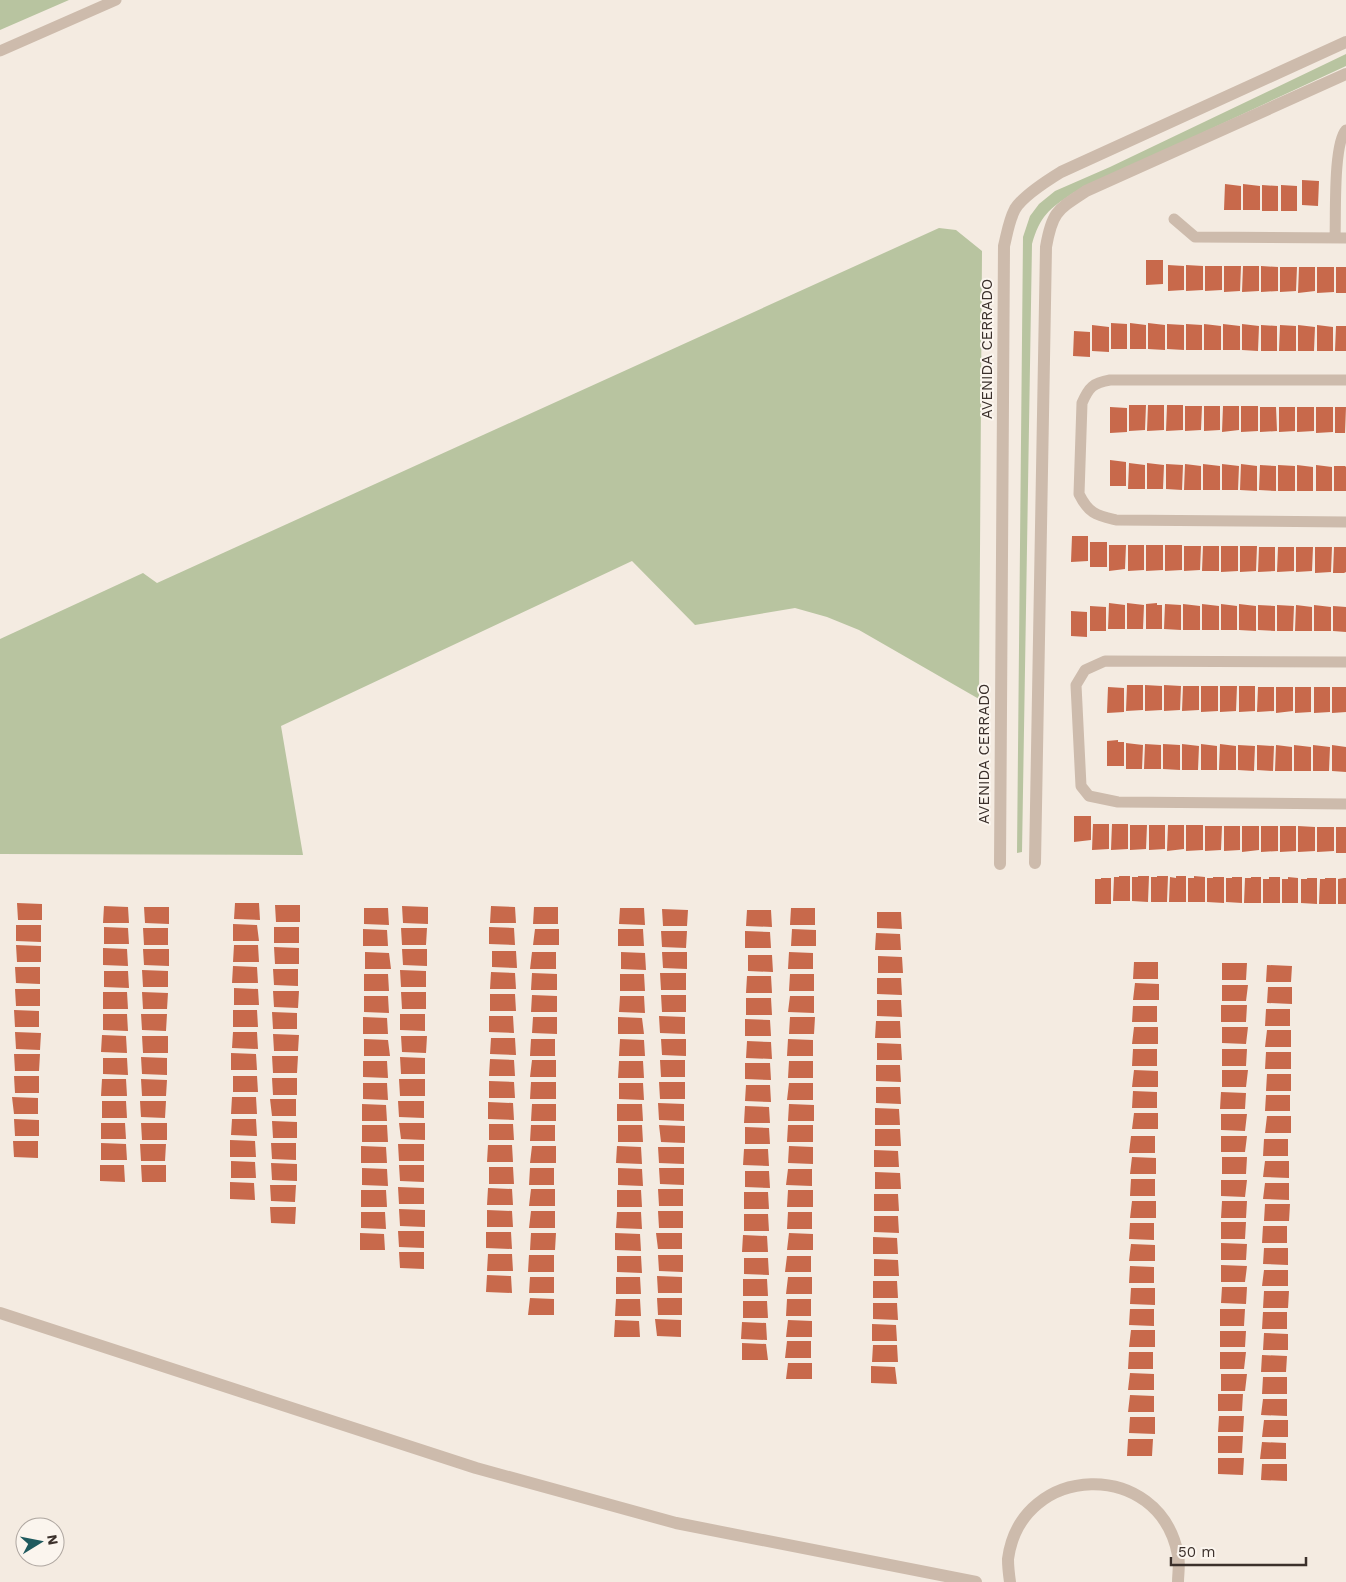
<svg xmlns="http://www.w3.org/2000/svg" width="1346" height="1582" font-family="'Work Sans',sans-serif">
	<style>
		.green { fill: #b8c4a0 }
		.building { fill: #c8694b }
		.lines { fill: none; stroke-linecap: round; stroke-linejoin: round }
		.service { stroke: #cdbbac; stroke-width: 11 }
		.minor { stroke: #cdbbac; stroke-width: 12 }
		.labels { text-anchor: middle; dominant-baseline: central; stroke-width: 4; stroke-linejoin: round; paint-order: stroke }
		.street-label { font-size: 15px; fill: #3b302b; stroke: #fbf5ee }
	</style>
	<rect width="100%" height="100%" fill="#f4ebe1"/>
	<!-- green -->
	<path class="green" d="M0,0H69L0,30Z
		M1346,54V66L1073,193C1049,209 1040,216 1032,244L1022,852L1017,853L1023,237L1030,216L1039,204L1055,191L1110,167Z
		M939,228L956,230L982,251L979,699L859,630L827,617L795,608L695,625L632,561L281,726L303,855L0,854V639L143,573L157,583Z"/>
	<!-- building -->
	<path class="building" d="M1302,180L1319,181L1318,206L1302,205Z
		M1225,184L1241,186V210H1224Z
		M1243,184L1260,186V210H1243Z
		M1262,185L1278,186V211H1262Z
		M1281,185L1297,186V211H1281Z
		M1146,260H1163V284L1146,285Z
		M1168,265L1184,266V290L1168,291Z
		M1186,265L1203,266V290L1186,291Z
		M1205,266H1222V290L1205,291Z
		M1224,266H1241L1240,291L1224,292Z
		M1243,266H1259V291L1242,292Z
		M1261,266L1278,267V291L1261,292Z
		M1280,267H1297L1296,291L1280,292Z
		M1299,267H1315V291L1298,293Z
		M1317,267H1334V292L1317,293Z
		M1336,267H1346V293H1336Z
		M1111,323L1127,324V349H1111Z
		M1130,323L1146,325V349H1130Z
		M1148,323L1165,325V350L1148,349Z
		M1167,324L1184,325V350L1167,349Z
		M1186,324L1202,325V350H1186Z
		M1204,324L1221,326V350H1204Z
		M1223,324L1240,326V350H1223Z
		M1242,324L1259,326L1258,351L1242,350Z
		M1092,325L1109,327V352L1092,351Z
		M1261,325L1277,326V351H1261Z
		M1280,325L1296,326V351H1279Z
		M1298,325L1315,327L1314,351H1298Z
		M1317,325L1333,327V351H1317Z
		M1336,326H1346V351H1335Z
		M1074,331L1090,332V357L1073,356Z
		M1129,405H1146L1145,430L1129,431Z
		M1148,405H1164V430L1147,431Z
		M1167,405H1183V430L1166,431Z
		M1185,406H1202L1201,430L1185,431Z
		M1204,406H1220V430L1204,431Z
		M1223,406H1239V430L1222,432Z
		M1241,406H1258V431L1241,432Z
		M1110,407L1127,408V432L1110,433Z
		M1260,407H1276L1277,431L1260,432Z
		M1279,407H1295V431L1279,432Z
		M1297,407H1314V431L1297,432Z
		M1316,407H1333V432L1316,433Z
		M1335,407H1346L1345,433H1335Z
		M1110,460L1126,462V486H1110Z
		M1129,463L1145,465V489H1128Z
		M1147,463L1164,465L1163,489H1147Z
		M1166,464L1183,465L1182,490L1166,489Z
		M1185,464L1201,466V490H1184Z
		M1203,464L1220,466V490H1203Z
		M1222,464L1239,466L1238,490H1222Z
		M1241,464L1257,466V491L1240,490Z
		M1260,465L1276,466V491L1259,490Z
		M1278,465L1295,466V491H1278Z
		M1297,465L1313,467V491H1297Z
		M1316,465L1332,467V491H1316Z
		M1334,466H1345L1346,467V491H1334Z
		M1072,536H1088V561L1071,562Z
		M1090,542H1107V567H1090Z
		M1109,545H1126L1125,569L1109,571Z
		M1128,545H1144V570L1128,571Z
		M1146,545H1163V570L1146,571Z
		M1165,545H1182V570L1165,571Z
		M1184,546H1201L1200,570L1184,571Z
		M1203,546H1219V571H1202Z
		M1221,546H1238V571L1221,572Z
		M1240,546H1257L1256,571L1240,572Z
		M1259,547H1275V571L1258,572Z
		M1278,547H1294V571L1277,572Z
		M1296,547H1313L1312,571L1296,572Z
		M1315,547H1332L1331,572L1315,573Z
		M1334,547H1346V572L1344,573H1333Z
		M1109,603L1125,605V629H1108Z
		M1127,603L1144,605L1143,629H1127Z
		M1157,603V605H1162V629H1146V604Z
		M1165,604L1181,605V630L1164,629Z
		M1183,604L1200,606V630H1183Z
		M1202,604L1219,606V630H1202Z
		M1221,604L1237,606V630H1221Z
		M1239,604L1256,606V631L1239,630Z
		M1258,605L1275,606V631L1258,630Z
		M1277,605L1294,606L1293,631H1277Z
		M1296,605L1312,607V631H1295Z
		M1314,605L1331,607V631H1314Z
		M1090,606L1106,607V631H1090Z
		M1333,606L1346,607V632L1333,631Z
		M1071,611L1087,612V637L1071,636Z
		M1127,685H1143V710L1126,711Z
		M1145,685L1162,686V710L1145,711Z
		M1164,685L1181,686L1180,710L1164,711Z
		M1183,686H1199V710L1182,711Z
		M1201,686H1218V711L1201,712Z
		M1220,686H1237L1236,711L1220,712Z
		M1239,686H1255V711L1239,712Z
		M1108,687L1124,688V712L1107,713Z
		M1258,687H1274V711L1257,712Z
		M1276,687H1293V711L1276,713Z
		M1295,687H1311V712L1295,713Z
		M1314,687H1330V712L1314,713Z
		M1332,687H1346V712L1332,713Z
		M1118,740V742H1124V766H1107V741Z
		M1126,743L1143,745L1142,769H1126Z
		M1145,744L1161,745V769H1144Z
		M1163,744L1180,745V770L1163,769Z
		M1182,744L1199,746L1198,770H1182Z
		M1201,744L1217,746V770H1201Z
		M1220,744L1236,746V770H1219Z
		M1238,745L1255,746L1254,771L1238,770Z
		M1257,745L1274,746L1273,771L1257,770Z
		M1276,745L1292,747V771H1275Z
		M1294,745L1311,747V771H1294Z
		M1313,745L1330,747L1329,771H1313Z
		M1332,745L1346,747V772L1332,771Z
		M1074,816H1091V840L1074,842Z
		M1093,824H1109V849L1092,850Z
		M1112,824H1128V849L1111,850Z
		M1130,825H1147L1146,849L1130,850Z
		M1149,825H1165V849L1149,850Z
		M1168,825H1184V849L1167,851Z
		M1186,825H1203V850L1186,851Z
		M1205,826H1222L1221,850L1205,851Z
		M1224,826H1240V850L1224,851Z
		M1242,826H1259V850L1242,852Z
		M1261,826H1278V851L1261,852Z
		M1280,826H1296V851L1280,852Z
		M1298,826L1315,827V851L1298,852Z
		M1317,827H1334V851L1317,852Z
		M1336,827H1346V853H1336Z
		M1119,876H1130V901H1113L1114,877H1119Z
		M1138,876H1149L1148,902L1132,901V877H1138Z
		M1157,876H1168L1167,902H1151V877H1157Z
		M1176,876H1186V902H1169L1170,877L1176,878Z
		M1194,876L1205,877V902H1188V878H1194Z
		M1213,877H1224V903L1207,902V878H1213Z
		M1232,877H1242V903L1226,902V878H1232Z
		M1251,877H1261V903H1244L1245,878H1251Z
		M1269,877H1280V903H1263V879H1269Z
		M1288,877L1298,878V903H1282V879H1288Z
		M1101,878H1111V904H1095V879H1101Z
		M1307,878H1317V904L1301,903V879H1307Z
		M1325,878H1336V904H1319L1320,879H1325Z
		M1344,878H1346V904H1338V879Z
		M17,903L42,904V920H18Z
		M235,903H259L260,920L234,919Z
		M275,905H300V922H276Z
		M104,906L128,907L129,923H103Z
		M402,906L428,907V924L403,923Z
		M491,906L515,907L516,923H490Z
		M144,907H169V924L145,923Z
		M534,907H558V924H533Z
		M364,908H388L389,925L364,924Z
		M620,908H644L645,925L619,924Z
		M791,908H815V925H790Z
		M662,909L688,910L687,926H663Z
		M747,910H771L772,927L746,926Z
		M877,912H901L902,929L877,928Z
		M233,924L257,925L259,941H233Z
		M16,925H41V942L16,941Z
		M104,927L128,928L129,944H104Z
		M274,927H299V943H274Z
		M489,927L514,928L515,945L489,944Z
		M143,928H168V945H144Z
		M401,928H427L426,945H402Z
		M363,929L387,930L388,946H363Z
		M535,929H559V945H533Z
		M618,929H643L644,946H618Z
		M792,929L816,930V946H791Z
		M661,931H687L686,948L662,947Z
		M745,931L770,932L771,948H745Z
		M876,933L900,934L901,950H875Z
		M16,945L41,946V962H17Z
		M234,945H258L259,962H233Z
		M274,947L299,948V964H275Z
		M103,948L127,949L128,966L103,965Z
		M143,949H169V966L144,965Z
		M402,949H427V966L403,965Z
		M492,951H516L517,968L492,967Z
		M365,952L389,953L391,969H365Z
		M532,952H556V969H530Z
		M621,952L645,953L646,970L621,969Z
		M662,952H687V969L663,968Z
		M789,952L813,953V969H788Z
		M748,955H772L773,972L748,971Z
		M878,956L902,957L903,973H878Z
		M1134,962H1158V979H1133Z
		M1222,963H1247L1246,980H1222Z
		M1267,965L1292,966L1291,982H1266Z
		M233,966L257,967L258,983H232Z
		M15,967H40V984L16,983Z
		M273,969H298V986L274,985Z
		M142,970L168,971V987H143Z
		M400,970L426,971V987H401Z
		M104,971H128L129,988L104,987Z
		M491,972L515,973L516,989H490Z
		M532,973L557,974V990H531Z
		M660,973H686V990H661Z
		M364,974H388L389,991H364Z
		M620,974H644L645,991H620Z
		M790,974H814V991H789Z
		M747,976H771L772,993H746Z
		M877,978H901L902,995L877,994Z
		M1135,983L1159,984V1000H1133Z
		M1222,985H1248L1246,1001H1222Z
		M1268,987H1292V1004L1267,1003Z
		M234,988L258,989L259,1005H234Z
		M15,989H40V1006H16Z
		M273,991H299L298,1008L274,1007Z
		M103,992H127L128,1009H103Z
		M142,992L168,993L167,1009H143Z
		M401,992H426V1009H402Z
		M490,994H515L516,1011H490Z
		M532,995L557,996V1012H531Z
		M661,995H686V1012H662Z
		M364,996H388L389,1013L364,1012Z
		M620,996H644L645,1013L619,1012Z
		M790,996H814V1013L788,1012Z
		M746,998H771L772,1015H746Z
		M877,1000H901L902,1017L877,1016Z
		M1221,1005H1247L1246,1022H1221Z
		M1133,1006H1157V1022H1132Z
		M1266,1009H1290V1026H1265Z
		M14,1010L39,1011V1027H15Z
		M233,1010H257L258,1027H233Z
		M272,1012L297,1013V1029H273Z
		M103,1014H127L128,1031L103,1030Z
		M141,1014H167L166,1031L142,1030Z
		M400,1014H425V1031L400,1030Z
		M489,1016H513L514,1033L489,1032Z
		M659,1016L685,1017V1034L660,1033Z
		M363,1017L387,1018L388,1034H363Z
		M533,1017H557V1034L532,1033Z
		M618,1017L642,1018L644,1034H618Z
		M790,1017H815L814,1034H789Z
		M745,1019L770,1020L771,1036H745Z
		M876,1021H900L901,1038H875Z
		M1134,1027H1158V1044H1132Z
		M1222,1027H1248L1246,1044L1222,1043Z
		M1267,1030H1291V1047H1265Z
		M15,1032L41,1033L40,1050L16,1049Z
		M233,1032H257L258,1049L232,1048Z
		M273,1034L299,1035L298,1051H274Z
		M102,1035L126,1036L127,1053L101,1052Z
		M142,1036H168V1053H143Z
		M401,1036H427L426,1053L402,1052Z
		M491,1038H515L516,1055L490,1054Z
		M364,1039L388,1040L390,1056H364Z
		M531,1039H555V1056H530Z
		M620,1039L644,1040L645,1056H619Z
		M661,1039H686V1056L662,1055Z
		M788,1039L813,1040V1056H787Z
		M747,1041L771,1042L772,1059L746,1058Z
		M877,1043L901,1044L902,1060H877Z
		M1133,1049H1157V1066H1132Z
		M1222,1049H1247L1246,1066H1222Z
		M1266,1052H1291V1069H1265Z
		M231,1053L256,1054L257,1070H231Z
		M14,1054H40L39,1071H15Z
		M272,1056H298L297,1073H273Z
		M141,1057L167,1058V1075L142,1074Z
		M400,1057L425,1058V1074H401Z
		M103,1058H127L128,1075L103,1074Z
		M490,1059L514,1060L515,1076H489Z
		M532,1060H556V1077H530Z
		M660,1060H685V1077H661Z
		M363,1061H387L388,1078L363,1077Z
		M619,1061H643L644,1078H618Z
		M789,1061H813V1078H788Z
		M745,1063H770L771,1080L745,1079Z
		M876,1065H900L901,1082L876,1081Z
		M1134,1070L1158,1071V1087H1132Z
		M1222,1070H1248L1246,1087H1222Z
		M1267,1074H1291V1091H1266Z
		M14,1076H39V1093H15Z
		M233,1076H257L258,1092H233Z
		M272,1078H297V1095H273Z
		M102,1079H126L127,1096H101Z
		M141,1079L167,1080L166,1096H142Z
		M399,1079H425V1096H400Z
		M489,1081L514,1082L515,1098H489Z
		M531,1082H556V1099H530Z
		M659,1082H685V1099H660Z
		M363,1083H387L388,1100L363,1099Z
		M619,1083H643L644,1100L619,1099Z
		M789,1083H813V1100H787Z
		M746,1085H770L771,1102L745,1101Z
		M876,1087H900L901,1104L876,1103Z
		M1133,1091L1157,1092V1108H1132Z
		M1221,1092L1246,1093L1245,1109H1220Z
		M1266,1095H1290V1111H1265Z
		M12,1097L38,1098V1114H14Z
		M232,1097H256L257,1114H231Z
		M270,1099H296V1116H272Z
		M102,1101H126L127,1118H102Z
		M140,1101H166L165,1118L141,1117Z
		M398,1101H424V1118L399,1117Z
		M488,1102L513,1103L514,1120L488,1119Z
		M658,1103L684,1104V1121L659,1120Z
		M362,1104L386,1105L387,1121H362Z
		M532,1104H556V1121H531Z
		M617,1104H642L643,1121H617Z
		M789,1104L814,1105V1121H788Z
		M745,1106L769,1107L770,1123H744Z
		M875,1108L899,1109L900,1125H875Z
		M1134,1113H1158V1129H1132Z
		M1221,1114H1247L1245,1131L1221,1130Z
		M1267,1116H1291V1133H1265Z
		M14,1119L39,1120V1136H15Z
		M232,1119H256L257,1136L231,1135Z
		M272,1121L297,1122V1138H273Z
		M101,1123H125L126,1139H101Z
		M141,1123H167V1140H142Z
		M399,1123H425V1140L401,1139Z
		M489,1124H513L514,1140H489Z
		M362,1125H387L388,1142H362Z
		M531,1125H555V1141H530Z
		M618,1125H642L643,1142H618Z
		M659,1125L685,1126V1143L661,1142Z
		M788,1125H813V1142H787Z
		M745,1127L769,1128L770,1144H745Z
		M875,1129H900L901,1146H875Z
		M1131,1136H1155V1153H1129Z
		M1221,1136H1247L1245,1152H1221Z
		M1264,1139H1288V1156H1263Z
		M230,1140L255,1141L256,1157H230Z
		M13,1141H38V1158L14,1157Z
		M101,1143L126,1144L127,1160H101Z
		M271,1143H296V1160L272,1159Z
		M140,1144H166L165,1161H141Z
		M398,1144H424V1161H399Z
		M488,1145H512L513,1162H487Z
		M361,1146L386,1147L387,1163H361Z
		M532,1146H556V1163H530Z
		M617,1146L641,1147L642,1164L616,1163Z
		M789,1146L813,1147V1164L788,1163Z
		M658,1147H684V1164L659,1163Z
		M744,1149H768L769,1166L743,1165Z
		M874,1150L898,1151L899,1167H874Z
		M1132,1157L1156,1158V1174H1130Z
		M1222,1157H1247L1246,1174H1222Z
		M231,1161L255,1162L256,1178H231Z
		M1265,1161H1289V1178L1263,1177Z
		M271,1163L297,1164V1181L272,1180Z
		M100,1165H124L125,1182L100,1181Z
		M141,1165H166V1182H142Z
		M399,1165H424V1182L400,1181Z
		M489,1167H513L514,1184H489Z
		M362,1168L387,1169L388,1186L362,1185Z
		M530,1168H554V1185H529Z
		M618,1168L642,1169L643,1186L618,1185Z
		M659,1168H684V1185L660,1184Z
		M788,1169H812V1186L786,1185Z
		M745,1171H769L770,1188L745,1187Z
		M875,1172L900,1173L901,1189H875Z
		M1131,1179H1155V1196H1130Z
		M1221,1180H1247L1245,1197L1221,1196Z
		M230,1182L254,1183L255,1200L230,1199Z
		M1265,1183H1289V1200L1263,1199Z
		M270,1185H296L295,1202L271,1201Z
		M398,1187L424,1188V1204H399Z
		M488,1188L512,1189L513,1205H487Z
		M531,1189H555V1206H529Z
		M658,1189H683V1206H659Z
		M361,1190H386L387,1207H361Z
		M617,1190H641L642,1207H617Z
		M788,1190H813V1207H787Z
		M744,1192H768L769,1209H744Z
		M874,1194H898L899,1211H874Z
		M1132,1201H1156V1218H1130Z
		M1222,1201H1247L1246,1218H1221Z
		M1265,1204H1290L1289,1221H1264Z
		M270,1207H296L295,1224L271,1223Z
		M399,1209L425,1210V1227L400,1226Z
		M487,1210L512,1211L513,1227H487Z
		M531,1211H555V1228H529Z
		M658,1211H683V1228H659Z
		M361,1212H385L386,1229L361,1228Z
		M617,1212H641L642,1229L616,1228Z
		M788,1212H812V1229H787Z
		M744,1214H768L769,1231H744Z
		M874,1216H898L899,1233L874,1232Z
		M1221,1222H1246L1245,1239H1221Z
		M1130,1223H1154V1240L1129,1239Z
		M1263,1226H1287V1243H1262Z
		M398,1231H424V1248L399,1247Z
		M486,1232H511L512,1249L486,1248Z
		M360,1233L384,1234L385,1250H360Z
		M531,1233H556L555,1250H530Z
		M615,1233L640,1234L641,1251L615,1250Z
		M656,1233H682V1249H658Z
		M789,1233L813,1234V1250H787Z
		M743,1235L767,1236L768,1252H742Z
		M873,1237L897,1238L898,1254H873Z
		M1221,1243L1247,1244L1246,1260H1221Z
		M1131,1244L1155,1245V1261H1129Z
		M1264,1248H1288V1265L1263,1264Z
		M399,1252H424V1269L400,1268Z
		M488,1254H512L513,1271H487Z
		M529,1255H554V1272H528Z
		M658,1255H683V1272L659,1271Z
		M617,1256H641L642,1273L617,1272Z
		M787,1256H811V1272H785Z
		M744,1258H768L769,1275L744,1274Z
		M874,1259L898,1260L899,1276H874Z
		M1221,1265L1247,1266L1245,1282H1221Z
		M1130,1266L1154,1267V1283H1129Z
		M1264,1270H1288V1286H1262Z
		M487,1275L511,1276L512,1293L486,1292Z
		M657,1276L682,1277V1293H658Z
		M530,1277H554V1293H529Z
		M616,1277H640L641,1294H616Z
		M788,1277H812V1294H786Z
		M743,1279H767L768,1296H743Z
		M873,1281H897L898,1298H873Z
		M1222,1287H1247L1246,1304L1221,1303Z
		M1131,1288H1155V1305L1130,1304Z
		M1264,1291H1289L1288,1308H1263Z
		M530,1298L554,1299V1315H528Z
		M657,1298H682V1315H658Z
		M616,1299H640L641,1316H615Z
		M787,1299H811V1316H786Z
		M743,1301H767L768,1318H743Z
		M873,1303H897L898,1320L873,1319Z
		M1130,1309H1154V1326L1129,1325Z
		M1220,1309H1245L1244,1326H1220Z
		M1263,1312H1287V1329H1262Z
		M655,1319L681,1320V1337L657,1336Z
		M615,1320L639,1321L640,1337H614Z
		M788,1320L812,1321V1337H786Z
		M742,1322L766,1323L767,1340L741,1339Z
		M872,1324L896,1325L897,1341H872Z
		M1131,1330H1155V1347H1129Z
		M1220,1331H1246L1245,1347H1220Z
		M1264,1333L1288,1334V1350H1263Z
		M787,1341H811V1358H785Z
		M742,1343L766,1344L768,1360H742Z
		M873,1345H897L898,1362H872Z
		M1129,1352H1153V1369H1128Z
		M1220,1352H1246L1244,1369H1220Z
		M1262,1355L1287,1356L1286,1372H1261Z
		M788,1363H812V1379H786Z
		M871,1366L895,1367L897,1384L871,1383Z
		M1130,1373L1154,1374V1390H1128Z
		M1221,1374H1247L1245,1391H1221Z
		M1263,1377H1287V1394H1262Z
		M1218,1394H1243L1242,1411H1218Z
		M1130,1395L1154,1396V1412H1128Z
		M1263,1399H1287V1416L1261,1415Z
		M1219,1416H1244L1243,1432H1218Z
		M1130,1417H1155V1434L1129,1433Z
		M1264,1420H1288V1437H1262Z
		M1218,1436H1243L1242,1453H1218Z
		M1128,1439H1153L1152,1456H1127Z
		M1262,1442L1286,1443V1459H1260Z
		M1218,1458H1244L1243,1475L1218,1474Z
		M1262,1464H1287V1481L1261,1480Z"/>
	<g class="lines">
		<!-- service -->
		<path class="service" d="M0,51L116,0
			M1174,219L1195,237L1346,238
			M1335,238C1336,217 1333,144 1346,130
			M1346,380H1110C1093,383 1089,387 1082,403L1079,494C1089,514 1096,515 1116,520L1346,522
			M1346,662L1105,661L1085,670L1076,685L1081,786L1089,796L1118,802L1346,804"/>
		<!-- minor -->
		<path class="minor" d="M1035,863L1046,247C1052,212 1057,210 1086,191L1346,74
			M1000,864L1004,246C1007,234 1009,220 1015,209C1023,196 1048,180 1061,172L1346,42
			M0,1313L476,1468L676,1523L976,1582
			M1010,1582C1009,1575 1008,1566 1008,1559C1021,1462 1160,1458 1178,1555C1180,1563 1178,1574 1178,1582"/>
	</g>
	<g class="labels">
		<!-- street labels -->
		<g class="street-label">
			<text transform="translate(987 349) rotate(-90)">AVENIDA CERRADO</text>
			<text transform="translate(984 754) rotate(-90)">AVENIDA CERRADO</text>
		</g>
	</g>
	<!-- north arrow -->
	<g transform="translate(40 1542) rotate(80)"><circle r="24" fill="#fbf5ee" stroke="#aea6a0"/>
	<path d="M0-4L9 19L0 12L-9 19Z" fill="#1f5a5e"/>
	<text y="-8" font-size="14" font-weight="bold" text-anchor="middle" fill="#3b302b">N</text>
	</g>
	<!-- scale -->
	<path d="M1171 1557v8h135v-8" fill="none" stroke="#3b302b" stroke-width="2.5"/>
	<text x="1178" y="1557" font-size="15" fill="#3b302b" stroke="#fbf5ee" stroke-width="4" paint-order="stroke">50 m</text>
</svg>
